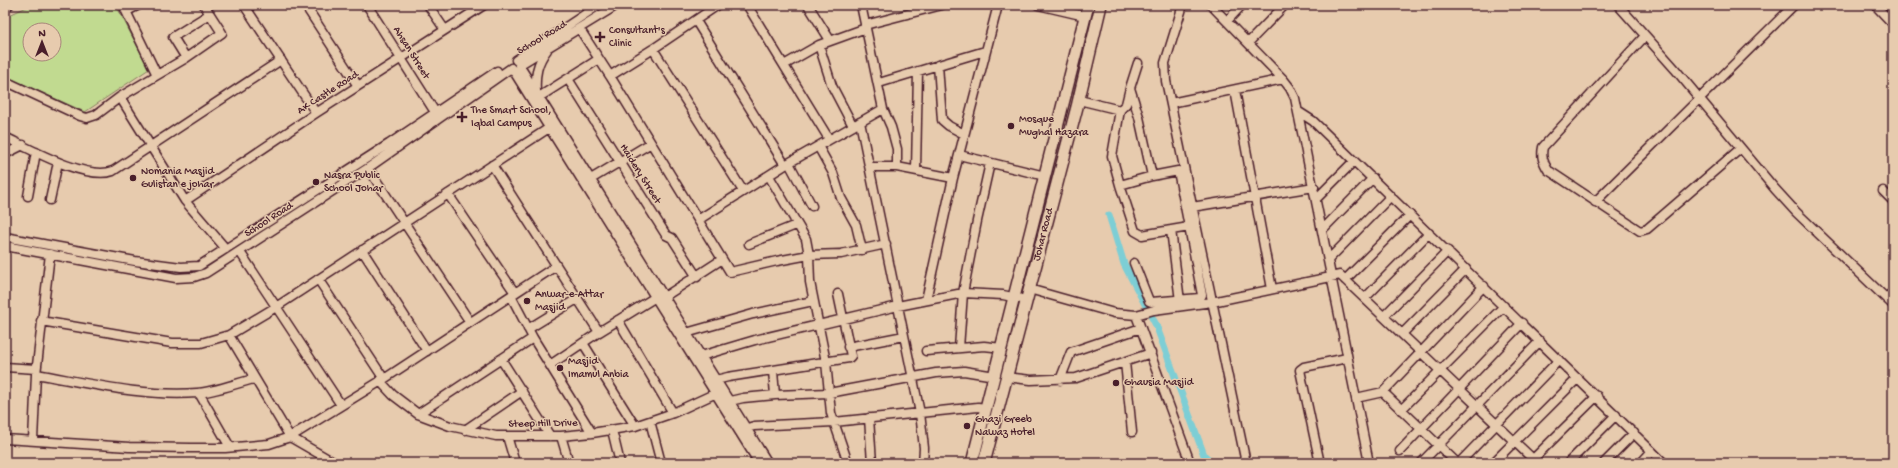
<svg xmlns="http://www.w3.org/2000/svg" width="1898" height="468" font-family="'Gochi Hand',sans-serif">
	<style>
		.green { fill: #c1da90; stroke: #867c5e; fill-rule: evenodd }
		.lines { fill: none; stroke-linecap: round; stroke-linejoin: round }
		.canal { stroke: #7dced5; stroke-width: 7 }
		.minor-casing { stroke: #4a1f2b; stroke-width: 11 }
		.major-casing { stroke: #4a1f2b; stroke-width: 14 }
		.minor { stroke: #e7cbae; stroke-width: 8 }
		.major { stroke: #e7cbae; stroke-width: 11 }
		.poi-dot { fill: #4a1f2b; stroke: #e7cbae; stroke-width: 1.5 }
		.labels { text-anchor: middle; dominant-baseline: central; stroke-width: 3; stroke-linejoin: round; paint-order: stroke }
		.poi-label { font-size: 11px; fill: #4a1f2b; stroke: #e7cbae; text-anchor: start }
		.street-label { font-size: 11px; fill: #4a1f2b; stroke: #e7cbae }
	</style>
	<rect width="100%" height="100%" fill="#e7cbae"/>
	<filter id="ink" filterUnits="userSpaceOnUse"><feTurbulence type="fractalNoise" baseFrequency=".025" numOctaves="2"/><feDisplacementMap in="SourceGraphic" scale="8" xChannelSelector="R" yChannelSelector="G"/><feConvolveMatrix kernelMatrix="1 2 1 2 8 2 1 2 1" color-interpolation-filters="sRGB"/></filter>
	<g filter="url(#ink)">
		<!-- green -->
		<path class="green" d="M31,5H116L149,69L85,112L5,76V17ZM30,30H54V54H30Z"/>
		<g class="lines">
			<!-- canal -->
			<path class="canal" d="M1109,215L1124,264L1156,325L1204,455L1212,463"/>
			<!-- minor casing -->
			<g class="minor-casing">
				<path id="minor" d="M123,5L157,75
					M244,5L316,113
					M305,5L358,86
					M367,5L435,112
					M428,5L445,30
					M617,5L519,65L768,463
					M747,5L829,139
					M808,5L830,40
					M861,5L883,109L891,127L897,149V167
					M1038,5L1085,16
					M1183,5L1165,63L1166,81L1246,463
					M1211,5L1283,79L1290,88L1295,98L1369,463
					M1618,5L1675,69L1775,189L1796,212L1893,305
					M1875,5L1893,24
					M1889,5L1893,10
					M5,7L9,5
					M127,11L139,5
					M696,21L785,165
					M1227,21L1242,5
					M865,25L942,5
					M579,28L610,76L730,272L777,261L809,255L841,254L886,244
					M1645,36L1543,147C1541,156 1543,162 1548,170L1640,231L1647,229L1740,149
					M1248,43L1283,7
					M819,45L832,86L853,126
					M653,49L743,191
					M186,58L173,37L210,14
					M516,60L599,5
					M1138,63L1130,88L1139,117L1152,176
					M784,65L819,45L866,28
					M938,65L942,120L949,126L964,134
					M513,70L759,463
					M610,76L653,49L718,5
					M568,79L666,235L672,238L697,277
					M5,81L80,116L87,118L96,115L120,97L186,58L222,33L204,5
					M879,83L985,51
					M1235,90L1272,289
					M536,91C535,75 537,63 547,50
					M120,97L185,201L226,249
					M539,97L599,59
					M1079,100L1120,110
					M1171,103L1283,79
					M1299,112L1313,121L1664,463
					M860,122L920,413L924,448L923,463
					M5,137C30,149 87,181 113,171L281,60
					M818,146L833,173L841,198L856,225L862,250
					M5,154L23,145
					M959,155L1045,176
					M789,163L812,206
					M492,165L599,332
					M870,167H897L953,178
					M368,168L470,322
					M916,170L918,71
					M769,176L806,239L809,255L810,282L826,362L831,413L848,463
					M591,179L651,143
					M1120,185L1152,176L1178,171L1189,227L1142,235L1135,231L1120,185L1112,156L1120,110L1126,104L1130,88
					M1883,191L1893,201
					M448,194L515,293
					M28,196L36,152
					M1316,199L1354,161
					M50,200L58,162
					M185,201L316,113L484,5
					M1595,202L1794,5
					M1192,207L1314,187
					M698,220L785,165L883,109
					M1323,229L1373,178
					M1171,230L1180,301
					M5,237L135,261L181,267L199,266L389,144L497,71
					M749,244L796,225
					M5,246L176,278L194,277L206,273L368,168L511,68
					M362,250L427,351
					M240,252L341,405
					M1328,260L1391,196
					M1134,263L1149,301L1151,302L1200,298L1202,295L1189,227
					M318,279L384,379
					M1345,280L1410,215
					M1029,289L1114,313L1136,315L1154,310L1212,302L1340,275L1537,463
					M511,296L533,338L592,433
					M664,297L721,260
					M1365,298L1429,233
					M1886,298L1893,292
					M926,300L953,178L998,5
					M1136,315L1188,457
					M1384,316L1448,251
					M618,320L673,413
					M41,321L172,343H201L229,335L276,307L549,128
					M528,329L577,299
					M686,333L753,314L813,301
					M1402,334L1466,269
					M229,335L290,437L335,463
					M583,343L635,426
					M848,347L904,336
					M959,348L963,293L977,221L990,163
					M926,351L984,346L1002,348
					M701,356L755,340L898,306L963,293L1003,295L1026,300
					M501,359L550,436
					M1125,362L1132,432
					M550,365L599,332L654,298
					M5,367L36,369
					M773,371L775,395
					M36,374C88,383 143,397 197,393C214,392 237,383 254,379
					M1006,377L1031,380L1076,378L1151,353
					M716,380L728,377L849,358L851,356L838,294
					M1060,380L1071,352L1141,328
					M380,381L393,395L418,414L450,426L496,436H561L592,433L635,426L673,413L714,394
					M1383,392L1457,463
					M199,393L230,447
					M1356,398L1383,392L1484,286
					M730,401L743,398L775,395L829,393L936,373L964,371L995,376
					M1401,410L1504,306
					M418,414L533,338
					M869,418L872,463
					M650,421L661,463
					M465,430L522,391
					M612,430L620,463
					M741,430L754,426L834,422L978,407L986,408
					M507,436L515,463
					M561,436L569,463
					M5,439L129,447L191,448H225L269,444L290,437L384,379L556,266
					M33,440L36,374L50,254
					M1400,451L1522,323
					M1319,459L1300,370L1304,367L1347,358
					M1421,463L1540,341
					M1459,463L1559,360
					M1493,463L1578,378
					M1529,463L1597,396
					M1568,463L1616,415
					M1604,463L1634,433
					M1641,463L1652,451"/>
			</g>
			<!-- major casing -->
			<g class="major-casing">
				<g id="major">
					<path d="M972,463L1088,5"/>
					<path id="s1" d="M984,463L1077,107L1101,5"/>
				</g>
			</g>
			<!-- minor -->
			<use href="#minor" class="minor"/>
			<!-- major -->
			<use href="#major" class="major"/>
		</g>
	</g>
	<!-- markers -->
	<g class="poi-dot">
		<path d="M598 31h4v4h4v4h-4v4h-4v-4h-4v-4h4z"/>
		<path d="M460 111h4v4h4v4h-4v4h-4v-4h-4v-4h4z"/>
		<circle cx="1011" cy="126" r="4"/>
		<circle cx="133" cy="178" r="4"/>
		<circle cx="316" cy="182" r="4"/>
		<circle cx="527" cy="301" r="4"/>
		<circle cx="560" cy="368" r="4"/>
		<circle cx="1116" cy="383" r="4"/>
		<circle cx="967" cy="426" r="4"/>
	</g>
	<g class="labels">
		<!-- poi labels -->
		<g class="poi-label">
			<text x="609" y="31">Consultant's<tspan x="609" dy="13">Clinic</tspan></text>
			<text x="471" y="111">The Smart School,<tspan x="471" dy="13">Iqbal Campus</tspan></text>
			<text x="1019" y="120">Mosque<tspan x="1019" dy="13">Mughal Hazara</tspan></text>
			<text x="141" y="172">Nomania Masjid<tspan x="141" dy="13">Gulistan e johar</tspan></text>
			<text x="324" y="176">Nasra Public<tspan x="324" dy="13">School Johar</tspan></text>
			<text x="535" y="295">Anwar-e-Attar<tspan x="535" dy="13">Masjid</tspan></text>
			<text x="568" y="362">Masjid<tspan x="568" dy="13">Imamul Anbia</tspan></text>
			<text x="1124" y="383">Ghausia Masjid</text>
			<text x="975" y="420">Ghazi Greeb<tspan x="975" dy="13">Nawaz Hotel</tspan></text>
		</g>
		<!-- street labels -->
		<g class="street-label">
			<text transform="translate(542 38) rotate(-31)">School Road</text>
			<text transform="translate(411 53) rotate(58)">Ahsan Street</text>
			<text transform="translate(328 93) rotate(-33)">AK Castle Road</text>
			<text transform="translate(640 174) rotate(58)">Haidery Street</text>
			<text transform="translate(269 220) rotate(-33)">School Road</text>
			<text stroke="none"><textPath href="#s1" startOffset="236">Johar Road</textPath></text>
			<text transform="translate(543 424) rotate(-1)">Steep Hill Drive</text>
		</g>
	</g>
	<!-- margin -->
	<rect width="1898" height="468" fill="none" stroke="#e7cbae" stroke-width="20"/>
	<rect x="10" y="10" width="1878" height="448" fill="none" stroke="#4a1f2b" stroke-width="1.5" filter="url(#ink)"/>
	<!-- north arrow -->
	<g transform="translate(42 42)"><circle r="19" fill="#e7cbae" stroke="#a8867a"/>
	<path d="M0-3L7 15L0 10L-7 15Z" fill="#4a1f2b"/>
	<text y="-6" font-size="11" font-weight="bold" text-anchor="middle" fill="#4a1f2b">N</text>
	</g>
</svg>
